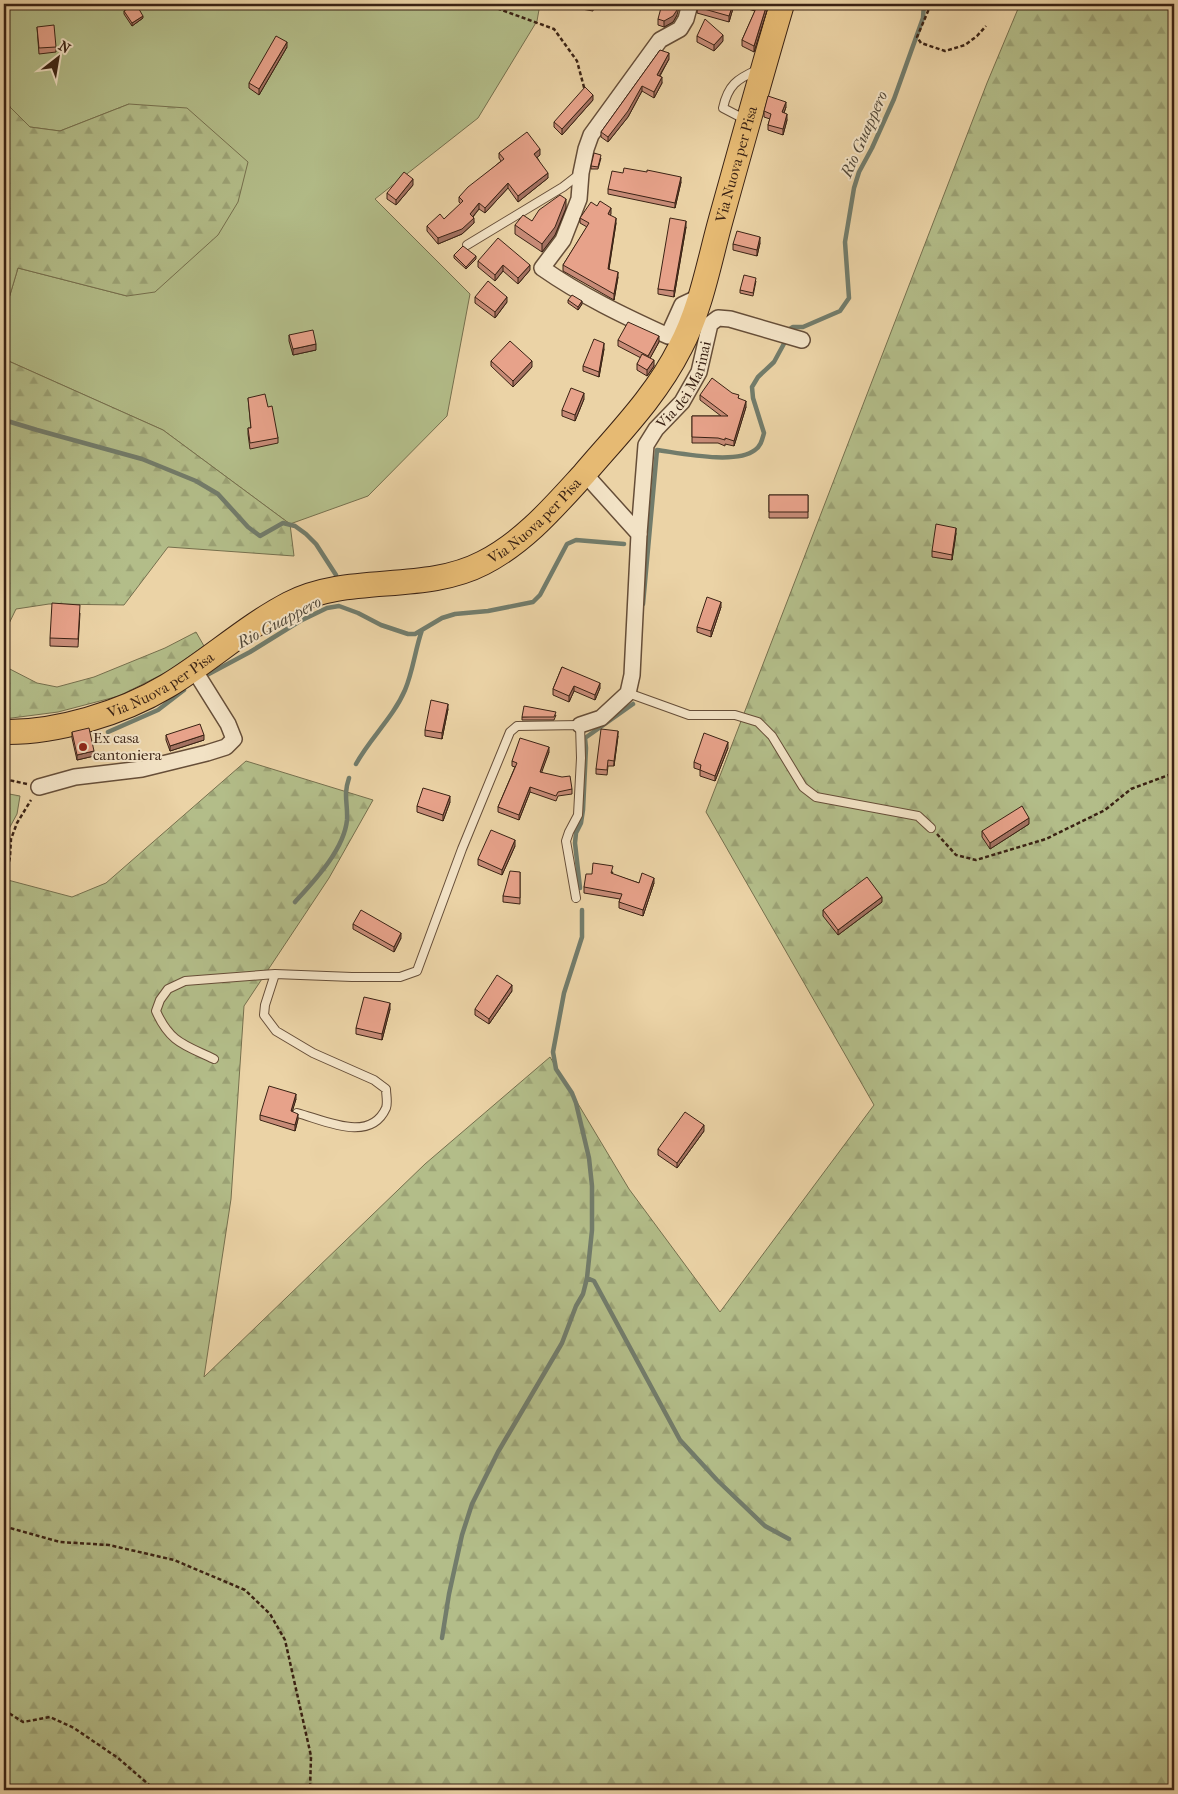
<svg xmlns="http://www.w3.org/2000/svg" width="1178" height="1794" font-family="'IM FELL French Canon',serif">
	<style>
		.green { fill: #b3bd89; stroke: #76704e }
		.forest { fill: url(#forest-firs); stroke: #76704e }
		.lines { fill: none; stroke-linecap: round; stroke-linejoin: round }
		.stream { stroke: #727c6b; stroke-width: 4.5 }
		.service-casing { stroke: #664e38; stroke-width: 10 }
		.minor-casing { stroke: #664e38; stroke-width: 18 }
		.primary-casing { stroke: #3a2214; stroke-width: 26 }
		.path { stroke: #3a2214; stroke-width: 2.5; stroke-dasharray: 4 2.5; stroke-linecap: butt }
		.service { stroke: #f2e2c5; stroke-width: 8 }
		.minor { stroke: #f2e2c5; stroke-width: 15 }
		.primary { stroke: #e6ba73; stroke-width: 24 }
		.wall { fill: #c78b77; stroke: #3a2214 }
		.shaded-wall { fill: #a27161; stroke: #3a2214 }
		.building { fill: #e7a28a; stroke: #3a2214 }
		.poi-dot { fill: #8f2418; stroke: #f2e2c5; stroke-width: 2 }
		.labels { text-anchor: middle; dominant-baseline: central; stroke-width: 4; stroke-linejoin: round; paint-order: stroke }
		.street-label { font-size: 15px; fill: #3a2214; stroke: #f2e2c5 }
		.poi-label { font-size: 15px; fill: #3a2214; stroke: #f2e2c5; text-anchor: start }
		.water-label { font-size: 16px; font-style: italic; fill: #524838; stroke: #f2e2c5 }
	</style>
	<defs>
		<pattern id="forest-firs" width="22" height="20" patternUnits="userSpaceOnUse" patternTransform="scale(1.25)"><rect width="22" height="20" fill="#b3bd89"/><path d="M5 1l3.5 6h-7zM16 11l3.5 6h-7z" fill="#9ba275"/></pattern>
	</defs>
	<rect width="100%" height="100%" fill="#ebd3a6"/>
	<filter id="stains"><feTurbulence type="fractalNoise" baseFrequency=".004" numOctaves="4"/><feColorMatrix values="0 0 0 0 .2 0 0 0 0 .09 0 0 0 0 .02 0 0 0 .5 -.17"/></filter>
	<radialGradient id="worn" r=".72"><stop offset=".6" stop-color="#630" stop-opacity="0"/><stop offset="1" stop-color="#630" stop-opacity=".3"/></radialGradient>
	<!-- green -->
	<path class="green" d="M4,4H540L537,21L478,118L375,199L470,294L447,416L368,496L290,524L163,430L4,359V315L18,268L127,296L129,104L60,131L30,127L10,107L4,94Z"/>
	<!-- forest -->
	<path class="forest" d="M1020,4H1174V1790H4V879L72,897L106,883L246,761L373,800L329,878L244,1006L231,1199L204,1377L425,1164L550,1057L629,1189L720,1312L874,1105L706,812L987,83Z
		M4,94L10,107L30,127L60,131L129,104L187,108L248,162L238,202L218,235L155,292L127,296L18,268L4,315Z
		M4,359L163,430L290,524L294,556L168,547L124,605L49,604L16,609L4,634Z
		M196,632L204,646L167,672L119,696L58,712L4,719V666L37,683L57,687L94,677L165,648Z
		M4,793L20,796L17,814L4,838Z"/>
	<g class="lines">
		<!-- stream -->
		<path class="stream" d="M788,330L793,327H803L840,311L849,298L845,242L854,188L859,172L872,148L894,99L923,18L924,4
			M4,420L37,430L142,459L196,481L218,494L248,527L260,536L283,523L295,526L306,534L316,544L336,575
			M643,604L657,450C680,453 736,465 755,450C761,446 762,440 764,433L753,398L752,387L758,377L774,362L786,340
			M205,676L250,652L300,621L327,608L339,606L358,613L381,625L408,634H415L442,618L455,614L488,611L533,602L540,595L567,544L576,540L624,544
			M108,732L158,710L184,690
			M356,764C370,738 393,718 405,690C413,671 415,650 422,630
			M580,888L575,843L576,833L581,823L583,810L586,748L585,738L633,704
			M295,902C314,881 344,850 347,820C348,803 343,796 349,778
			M587,1278L594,1281L680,1440L717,1480L765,1526L789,1539
			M442,1638L449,1594L462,1535L472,1504L498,1452L562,1343L576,1306L583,1294L587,1278L592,1230V1186L589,1158L576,1103L572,1093L556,1069L553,1052L564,993L582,937V910"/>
		<!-- service casing -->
		<g class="service-casing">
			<path id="service" d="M746,120L723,108C728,85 737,79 757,70
				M467,245L563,187L581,173
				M628,693L689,715H735L758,722L772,736L803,787L816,797L918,816L931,828
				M275,974L265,1005L264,1015L276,1031L313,1053L374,1080L386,1089C386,1094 388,1103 386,1108C370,1144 324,1120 297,1113
				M214,1059C185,1045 170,1043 156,1011L160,1000L168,989L185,981L275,974L352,977H400L417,971L462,849L510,732L517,726L580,725L581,758L578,815L569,832L566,841L576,898"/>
		</g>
		<!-- minor casing -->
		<g class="minor-casing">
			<g id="minor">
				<path d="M690,4L686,19L680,29L660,40L591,135L586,149L581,173L579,199L563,240L542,268C582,296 624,316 668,336L682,305L699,297"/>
				<path id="s1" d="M639,534L646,445L656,429L682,402L699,372L710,324L718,318L730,319L802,340"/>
				<path d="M580,725L601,718L628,693L632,675L639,534L584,473"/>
				<path d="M39,787L75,777L142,769L207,753L226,747L234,739L228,724L193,668"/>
			</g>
		</g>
		<!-- primary casing -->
		<g class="primary-casing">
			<g id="primary">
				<path id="s2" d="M4,732C56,733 122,713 167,686C209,661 245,627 289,604C349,573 423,594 483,563C524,542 553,508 584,474C618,434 656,396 680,348C701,309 709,262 721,219C741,147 761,75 782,4"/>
			</g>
		</g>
		<!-- path -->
		<path class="path" d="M485,4L554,29L577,61L585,91
			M931,4L917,37L921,43L945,51L965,45L977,36L986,26
			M4,779L27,784
			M937,834L956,855L976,860L1046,839L1105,810L1131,789L1174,773
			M4,887L10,857L11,839L17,823L31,800
			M4,1528H10L60,1542L109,1545L174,1560L245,1590L270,1614L285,1640L311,1756L310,1790
			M4,1710L23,1722L50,1717L74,1728L118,1758L155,1790"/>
		<!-- service -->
		<use href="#service" class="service"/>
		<!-- minor -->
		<use href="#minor" class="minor"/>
		<!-- primary -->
		<use href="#primary" class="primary"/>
	</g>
	<!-- wall -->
	<path class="wall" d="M576,4H594L593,11L576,8Z
		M698,4H769L754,52L742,46V40L755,11L734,5L729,22L697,13Z
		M124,11L143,18L132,26L124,14Z
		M677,15L673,22L664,27L658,25V19Z
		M37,27L56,47V52L39,54Z
		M697,36L723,41L714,51L697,42Z
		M287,47L259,95L249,88V83Z
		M660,50L669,59L660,76L662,83L654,98L642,91L628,117L608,142L601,137V132Z
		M593,100L562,135L554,127V122Z
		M786,107L784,113L787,120L783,135L768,130V125L770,119L764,117V111Z
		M499,153L540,155L537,157L548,178L518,202L508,188L485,213L479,209L473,217L474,223L462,234L438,244L427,231V226L444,219L461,204L459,202V197L501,161L499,158Z
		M601,158L598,169H591V166Z
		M623,173L681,182L675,208L608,194V189Z
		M413,185L396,205L387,199V193Z
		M566,208L555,235L542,252L515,234V225L532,221Z
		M611,214L610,215L616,223L609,269L618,277L614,300L563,271V265L587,227L580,223V218Z
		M686,227L674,297L658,294V289Z
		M760,243L757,256L733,250V244Z
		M454,255L476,259L466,269L454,258Z
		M478,261L530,270L518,284L503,271L495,281L478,267Z
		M756,281L753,296L740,293V290Z
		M475,297L507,302L495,318L475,303Z
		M568,300L582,304L578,310L568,303Z
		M289,335L316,350L293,355L289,341Z
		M618,340L659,342L650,358L654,366L647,376L637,370V364L641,358L618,346Z
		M604,349L599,377L583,371V366Z
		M491,361L532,367L513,387L491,366Z
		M700,395L739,398L746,407L734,446L725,444V446L718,443H692V416H721L700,400Z
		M248,398L268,407L278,438V443L250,449L248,434V428H251Z
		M584,399L575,421L562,416V410Z
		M769,495H808V518H769Z
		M956,533L952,560L932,557V551Z
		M721,607L711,637L697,632V627Z
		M80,613L78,647L50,646V638Z
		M562,667L600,688L595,700L574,691L569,702L553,695V689Z
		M448,709L442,739L425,736V730Z
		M556,715L554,720H522V717Z
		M72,732L94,756L77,760L72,738Z
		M166,735L204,740L170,751L166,740Z
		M618,736L614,766H608L607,775L596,774V769Z
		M728,748L715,781L700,776V770L694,768V762Z
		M549,752L541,772L572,789V794L558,796L556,801L530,792L519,820L498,812V807L515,767L512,766V761Z
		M450,802L443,821L417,812V806Z
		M1029,824L990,849L982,837V831Z
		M515,846L502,875L478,865V859Z
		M520,872V904L503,902V896Z
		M613,872L612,874L639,883H654L643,916L619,908V902L620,899L584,893V887L592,874Z
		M882,902L838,935L823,916V910Z
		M353,924L401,938L394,952L353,929Z
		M512,991L489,1024L475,1015V1009Z
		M390,1009L382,1040L356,1034V1028Z
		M296,1099L292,1111L298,1119L295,1131L260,1120V1115Z
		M704,1131L677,1168L658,1155V1149Z"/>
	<!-- shaded-wall -->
	<path class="shaded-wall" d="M679,4H680L677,15L673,22L664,27V21Z
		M733,4H734V5L729,22V16Z
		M767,4H769L754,52V46Z
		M143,16V18L132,26V23Z
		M723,35V41L714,51V45Z
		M287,42V47L259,95V89Z
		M669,53V59L657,80V75Z
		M662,77V83L654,98V92Z
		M642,86V91L628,117L608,142V137Z
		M593,95V100L562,135V129Z
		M786,102V107L782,118V112Z
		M787,114V120L783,135V129Z
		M540,149V155L534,160V154Z
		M548,173V178L518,202V196Z
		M681,177V182L675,208V203Z
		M413,179V185L396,205V200Z
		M508,183V188L485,213V208Z
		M566,199V208L555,235L542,252V244Z
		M479,203V209L470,220V214Z
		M611,208V214L608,219V214Z
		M474,218V223L462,234L438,244V238Z
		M616,218V223L608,274V269Z
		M686,221V227L674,297V291Z
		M760,237V243L757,256V250Z
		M476,256V259L466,269V267Z
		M503,265V271L495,281V275Z
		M530,265V270L518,284V278Z
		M618,272V277L614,300V294Z
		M507,297V302L495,318V312Z
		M582,301V304L578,310V307Z
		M659,336V342L648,362V356Z
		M604,343V349L599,377V372Z
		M316,344V350L293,355V349Z
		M654,360V366L647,376V370Z
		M532,361V367L513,387V381Z
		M584,393V399L575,421V415Z
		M746,401V407L734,446V441Z
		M956,528V533L952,560V555Z
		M721,602V607L711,637V631Z
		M600,683V688L595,700V695Z
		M574,686V691L569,702V696Z
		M448,704V709L442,739V733Z
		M618,731V736L614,766V761Z
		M204,735V740L170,751V746Z
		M728,742V748L715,781V776Z
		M549,747V752L540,777V772Z
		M94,751V756L77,760V755Z
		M530,787V792L519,820V815Z
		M450,796V802L443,821V815Z
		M1029,818V824L990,849V843Z
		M515,840V846L502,875V870Z
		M654,878V883L643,916V910Z
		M882,897V902L838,935V930Z
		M401,933V938L394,952V947Z
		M512,985V991L489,1024V1019Z
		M390,1003V1009L382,1040V1034Z
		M296,1094V1099L291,1116V1111Z
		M298,1114V1119L295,1131V1125Z
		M704,1125V1131L677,1168V1163Z"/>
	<!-- building -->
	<path class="building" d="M136,4L143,16L132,23L124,11Z
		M582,4H593V6Z
		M662,4H679L677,10L673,16L664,21L658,19Z
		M698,4H733L729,16L697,7Z
		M749,4H767L754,46L742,40L757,6Z
		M705,19L723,35L714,45L697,36Z
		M54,25L56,47L39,48L37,27Z
		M276,36L287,42L259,89L249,83Z
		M660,50L669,53L657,75L662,77L654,92L642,86L628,111L608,137L601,132Z
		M585,87L593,95L562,129L554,122Z
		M768,96L786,102L782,112L787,114L783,129L768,125L771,114L764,111Z
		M527,132L540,149L534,154L548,173L518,196L508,183L485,208L479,203L470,214L474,218L462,229L438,238L427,226L440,214L444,219L463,201L459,197L468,187L504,159L499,153Z
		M594,153L601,155L598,167L591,166Z
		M624,168L647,172V170L681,177L675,203L608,189L612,171L623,173Z
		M404,172L413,179L396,200L387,193Z
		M560,195L566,199L555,227L542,244L515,225L523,215L532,221L539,210Z
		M600,201L611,208L608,214L616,218L608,269L618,272L614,294L563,265L589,223L580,218L591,202L597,206Z
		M670,218L686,221L674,291L658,289Z
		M737,231L760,237L757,250L733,244Z
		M498,238L530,265L518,278L503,265L495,275L478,261Z
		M463,246L476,256L466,267L454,255Z
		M744,275L756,278L753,293L740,290Z
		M488,281L507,297L495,312L475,297Z
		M572,295L582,301L578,307L568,300Z
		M628,322L659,336L648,356L618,340Z
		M313,330L316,344L293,349L289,335Z
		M594,339L604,343L599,372L583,366Z
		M510,341L532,361L513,381L491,361Z
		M642,354L654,360L647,370L637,364Z
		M712,378L732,393L739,395L738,398L746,401L734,441L725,438V440L718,438L692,437V416H728L700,395Z
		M571,388L584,393L575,415L562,410Z
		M265,394L268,407L272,406L278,438L250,443L248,428H251L248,398Z
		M769,495H808V512H769Z
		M936,524L956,528L952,555L932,551Z
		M707,597L721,602L711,631L697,627Z
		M52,603L80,605L78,639L50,638Z
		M562,667L600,683L595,695L574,686L569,696L553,689Z
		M431,700L448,704L442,733L425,730Z
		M524,706L556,712L554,717H522Z
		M200,724L204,735L170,746L166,735Z
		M89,728L94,751L77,755L72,732Z
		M601,729L618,731L614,761L608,760L607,770L596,769Z
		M704,733L728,742L715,776L700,770L701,765L694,762Z
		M520,738L549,747L540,772L562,777L570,776L572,789L558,792L556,796L530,787L519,815L498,807L517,763L512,761Z
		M423,788L450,796L443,815L417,806Z
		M1022,806L1029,818L990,843L982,831Z
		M491,830L515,840L502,870L478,859Z
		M593,863L613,866L611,873L639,883L642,873L654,878L643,910L619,902L622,894L584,887L586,874H592Z
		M510,871L520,872V898L503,896Z
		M867,877L882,897L838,930L823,910Z
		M361,910L401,933L394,947L353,924Z
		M497,975L512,985L489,1019L475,1009Z
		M364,997L390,1003L382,1034L356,1028Z
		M269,1086L296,1094L291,1111L298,1114L295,1125L260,1115Z
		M685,1112L704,1125L677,1163L658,1149Z"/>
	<!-- markers -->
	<circle class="poi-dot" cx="83" cy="747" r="5"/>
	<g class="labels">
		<!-- street labels -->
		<g class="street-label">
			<text stroke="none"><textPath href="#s2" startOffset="1005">Via Nuova per Pisa</textPath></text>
			<text stroke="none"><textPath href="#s1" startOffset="162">Via dei Marinai</textPath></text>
			<text stroke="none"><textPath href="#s2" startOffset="585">Via Nuova per Pisa</textPath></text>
			<text stroke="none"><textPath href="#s2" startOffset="166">Via Nuova per Pisa</textPath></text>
		</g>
		<!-- poi labels -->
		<g class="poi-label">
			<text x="93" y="738">Ex casa<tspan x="93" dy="17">cantoniera</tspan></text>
		</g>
		<!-- water labels -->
		<g class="water-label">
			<text transform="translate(864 134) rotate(-66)">Rio Guappero</text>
			<text transform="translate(279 622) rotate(-28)">Rio Guappero</text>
		</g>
	</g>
	<!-- margin -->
	<rect width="1178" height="1794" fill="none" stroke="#ebd3a6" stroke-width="20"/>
	<rect x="5" y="5" width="1168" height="1784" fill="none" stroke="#3a2214" stroke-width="2.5"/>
	<rect x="10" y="10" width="1158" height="1774" fill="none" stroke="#3a2214"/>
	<!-- north arrow -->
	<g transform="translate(58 58) rotate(31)" stroke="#f2e2c5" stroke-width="4" paint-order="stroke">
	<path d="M0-4L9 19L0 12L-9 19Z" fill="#3a2214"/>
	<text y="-8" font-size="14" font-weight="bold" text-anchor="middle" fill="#3a2214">N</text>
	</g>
	<rect width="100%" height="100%" filter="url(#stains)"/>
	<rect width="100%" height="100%" fill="url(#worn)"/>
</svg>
